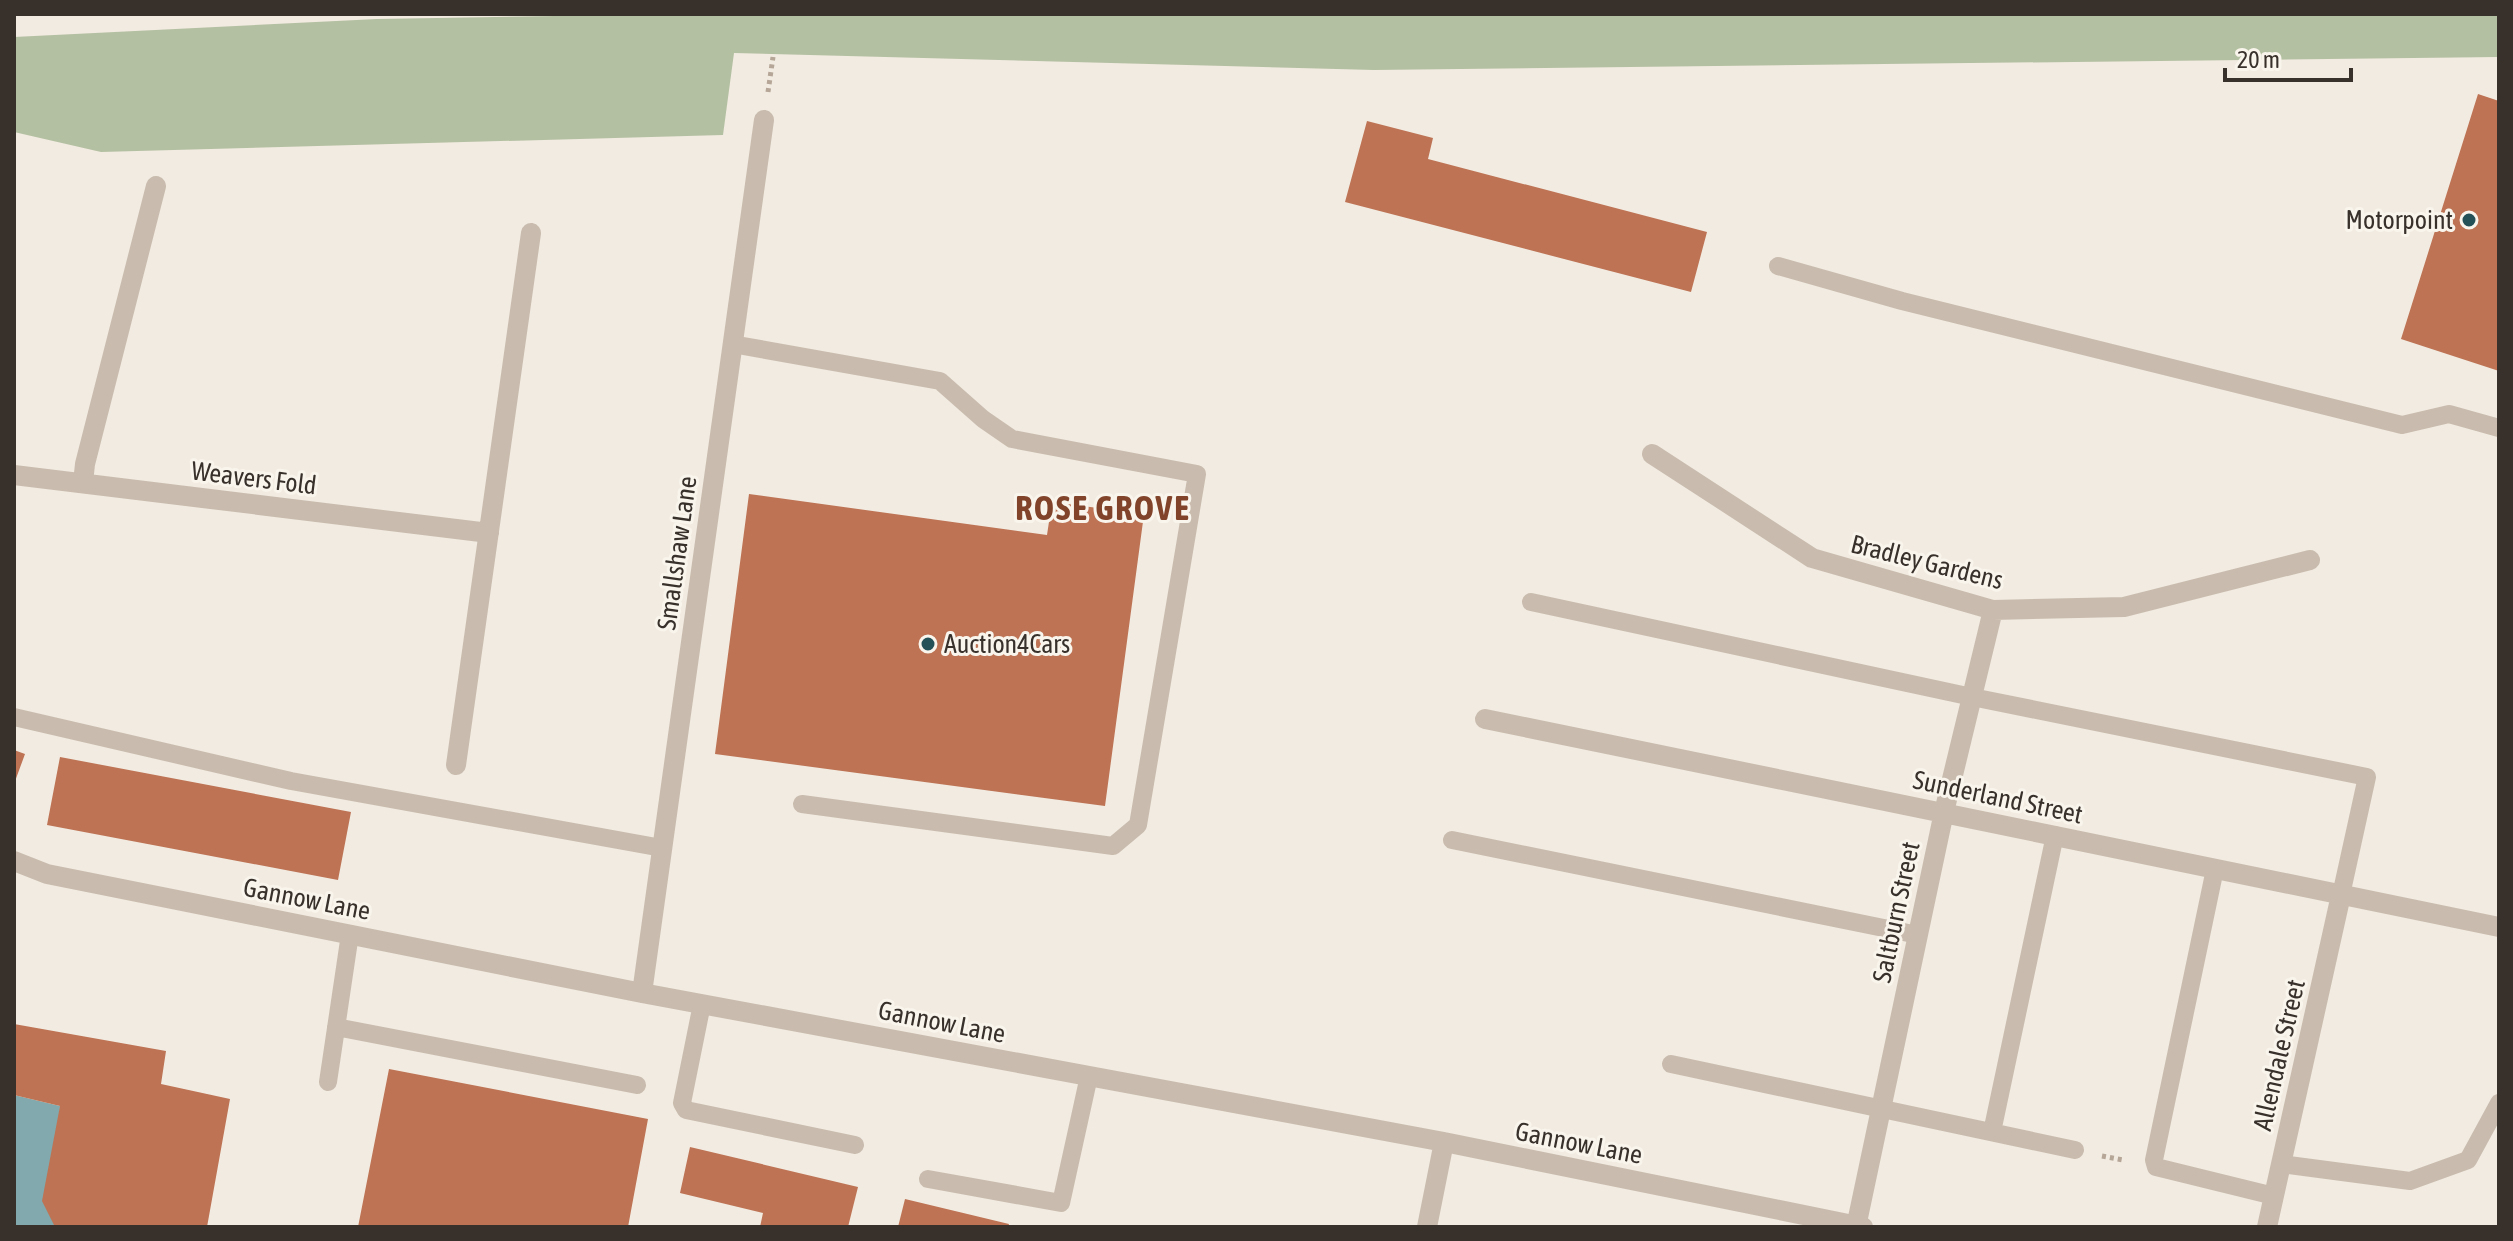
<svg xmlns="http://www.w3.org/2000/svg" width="2513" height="1241" font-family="'Asap Condensed',sans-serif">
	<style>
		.green { fill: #b4c0a2 }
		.water { fill: #82a9ad }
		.building { fill: #bd7354 }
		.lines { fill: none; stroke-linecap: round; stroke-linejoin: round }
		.path { stroke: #b5a698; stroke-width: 5; stroke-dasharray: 4 4; stroke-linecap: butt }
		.service { stroke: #c9bcae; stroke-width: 18 }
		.minor { stroke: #c9bcae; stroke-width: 20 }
		.poi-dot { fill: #245157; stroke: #f9f5ed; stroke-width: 3 }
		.labels { text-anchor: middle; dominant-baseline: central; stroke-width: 6; stroke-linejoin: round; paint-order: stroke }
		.poi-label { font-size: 26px; fill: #38302b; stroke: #f9f5ed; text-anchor: end }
		.street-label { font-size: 26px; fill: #38302b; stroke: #f9f5ed }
		.district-label { font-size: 34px; font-weight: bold; letter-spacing: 2px; fill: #81442b; stroke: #f9f5ed }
	</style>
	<rect width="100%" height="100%" fill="#f2ebe1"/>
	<!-- green -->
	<path class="green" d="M679,14H2499V57L1374,70L734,53L723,135L101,152L14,132V37L377,19Z"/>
	<!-- water -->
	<path class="water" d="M14,1095L60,1106L55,1227H14Z"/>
	<!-- building -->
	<path class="building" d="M2478,94L2499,101V371L2401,339Z
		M1367,121L1433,138L1428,159L1707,232L1691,292L1345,202Z
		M749,494L1047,535L1052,502L1144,514L1105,806L715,754Z
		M14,750L25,754L14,784Z
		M60,757L351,812L338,880L47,825Z
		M14,1024L166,1051L161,1084L230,1099L207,1227H55L42,1201L60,1106L14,1095Z
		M389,1069L648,1119L628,1227H358Z
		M690,1147L858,1187L848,1227H760L763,1213L680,1193Z
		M905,1199L1009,1224L1008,1227H898Z"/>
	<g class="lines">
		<!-- path -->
		<path class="path" d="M768,92L773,57
			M2102,1156L2123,1160"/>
		<!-- service -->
		<path class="service" d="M1778,266L1902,301L2402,425L2449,414L2499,428
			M732,344L940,381L983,419L1012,439L1197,474L1138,825L1113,846L802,804
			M1531,602L1972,697L2367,777L2341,895
			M14,717L291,781L662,848
			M1452,840L1918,935
			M2215,869L2154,1160L2156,1167L2274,1196
			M702,1004L682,1103L686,1110L855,1145
			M336,1027L637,1085
			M1671,1064L2075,1150
			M328,1082L350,934
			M1992,1132L2055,835
			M2281,1164L2410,1181L2468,1160L2499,1103
			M928,1179L1061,1203L1089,1076"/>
		<!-- minor -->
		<path class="minor" d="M1652,454L1812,558L1993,610L2124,607L2310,560
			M14,475L489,533
			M83,483L85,464L156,186
			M1485,719L2499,927
			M456,765L531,233
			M14,861L47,874L642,993L1444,1142L1863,1227
			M642,993L764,120
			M1427,1227L1444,1142
			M1856,1227L1944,812L1993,610
			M2267,1227L2341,895"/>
	</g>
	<!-- markers -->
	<g class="poi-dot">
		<circle cx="2469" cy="220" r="8"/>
		<circle cx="928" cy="644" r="8"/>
	</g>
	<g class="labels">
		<!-- poi labels -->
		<g class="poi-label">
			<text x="2453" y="220">Motorpoint</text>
			<text x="944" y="644" text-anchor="start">Auction4Cars</text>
		</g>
		<!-- street labels -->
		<g class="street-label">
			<text transform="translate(254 478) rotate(7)">Weavers Fold</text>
			<text transform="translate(677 553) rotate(-82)">Smallshaw Lane</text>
			<text transform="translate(1927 562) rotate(14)">Bradley Gardens</text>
			<text transform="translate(1998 797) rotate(12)">Sunderland Street</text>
			<text transform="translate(307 899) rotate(11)">Gannow Lane</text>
			<text transform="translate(1896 912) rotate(-78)">Saltburn Street</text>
			<text transform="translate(942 1022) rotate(11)">Gannow Lane</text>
			<text transform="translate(2279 1055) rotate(-77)">Allendale Street</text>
			<text transform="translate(1579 1143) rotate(11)">Gannow Lane</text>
		</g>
		<!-- district labels -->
		<g class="district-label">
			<text x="1103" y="507">ROSE GROVE</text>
		</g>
	</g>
	<!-- border -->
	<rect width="2513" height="1241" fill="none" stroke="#38302b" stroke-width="32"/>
	<!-- scale -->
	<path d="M2225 68v12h126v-12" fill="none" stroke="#38302b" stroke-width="4"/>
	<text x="2237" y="68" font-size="24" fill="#38302b" stroke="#f9f5ed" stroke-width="6" paint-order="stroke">20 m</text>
</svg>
